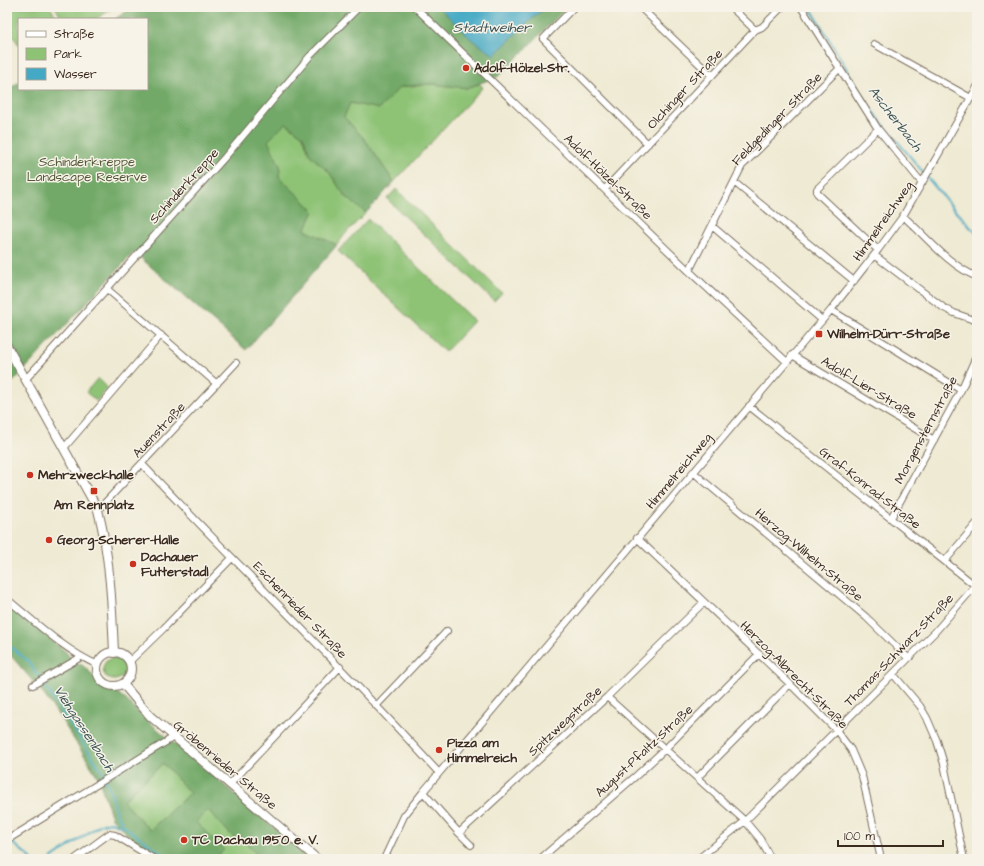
<svg xmlns="http://www.w3.org/2000/svg" width="984" height="866" font-family="'Architects Daughter',sans-serif">
	<style>
		.green { fill: #8ec376; stroke: #64764a }
		.forest { fill: #72a967; stroke: #566a42; fill-rule: evenodd }
		.water { fill: #44a9c4; stroke: #406a71 }
		.lines { fill: none; stroke-linecap: round; stroke-linejoin: round }
		.stream { stroke: #44a9c4; stroke-width: 2 }
		.minor-casing { stroke: #7a6d5d; stroke-width: 8 }
		.tertiary-casing { stroke: #7a6d5d; stroke-width: 10 }
		.minor { stroke: #fff; stroke-width: 6 }
		.tertiary { stroke: #fff; stroke-width: 8 }
		.poi-dot { fill: #c8321e; stroke: #f7f3e8; stroke-width: 1.5 }
		.labels { text-anchor: middle; dominant-baseline: central; stroke-width: 3; stroke-linejoin: round; paint-order: stroke }
		.poi-label { font-size: 13px; font-weight: bold; fill: #3b2a1e; stroke: #f7f3e8; text-anchor: start }
		.street-label { font-size: 13px; fill: #3b2a1e; stroke: #f7f3e8 }
		.park-label { font-size: 13px; fill: #545838; stroke: #f7f3e8 }
		.water-label { font-size: 14px; font-style: italic; fill: #3e5658; stroke: #f7f3e8 }
	</style>
	<rect width="100%" height="100%" fill="#f7f3e8"/>
	<filter id="ink" filterUnits="userSpaceOnUse"><feTurbulence type="fractalNoise" baseFrequency=".025" numOctaves="2"/><feDisplacementMap in="SourceGraphic" scale="8" xChannelSelector="R" yChannelSelector="G"/><feConvolveMatrix kernelMatrix="1 2 1 2 8 2 1 2 1" color-interpolation-filters="sRGB"/></filter>
	<filter id="wash" filterUnits="userSpaceOnUse"><feTurbulence type="fractalNoise" baseFrequency=".012" numOctaves="4" result="noise"/><feDisplacementMap in="SourceGraphic" scale="16" xChannelSelector="R" yChannelSelector="G"/><feGaussianBlur stdDeviation="0.9" result="paint"/><feColorMatrix in="noise" values="0 0 0 0 0 0 0 0 0 0 0 0 0 0 0 0 0 1.4 0 .05"/><feComposite in="paint" operator="in"/></filter>
	<g filter="url(#wash)">
		<rect width="100%" height="100%" fill="#efead3"/>
		<!-- green -->
		<path class="green" d="M7,7H50L58,19H19V45L7,28Z
			M55,7H115L96,19H62Z
			M431,84L467,88L479,84L483,87L394,182L366,141L344,117L350,103L379,108L400,87Z
			M286,123L303,136L310,155L329,172L345,196L366,213L346,233L337,245L305,230L314,211L279,177L280,166L267,141Z
			M396,189L502,293L494,301L387,199Z
			M368,219L474,321L445,352L338,251Z
			M98,378L108,388L96,401L86,392Z
			M103 669a11 11 0 1 1 22 0a11 11 0 1 1-22 0Z
			M163,763L190,793L150,830L123,801Z
			M208,810L235,839L239,836L261,859H215L223,850L196,822Z"/>
		<!-- forest -->
		<path class="forest" d="M133,7H439L471,39L524,26L546,7H567L499,76L467,88L431,84L400,87L379,109L350,103L344,117L366,141L394,182L366,213L345,196L329,172L310,155L303,136L286,123L268,141L280,166L279,177L314,211L305,230L337,245L246,350L134,252L12,383L7,375V90L19,82V89H147V19H115Z
			M7,604L66,652L74,663L82,665L91,673L97,683L107,691L116,692L125,699L149,722L255,811L310,859H261L239,836L235,839L208,810L196,822L224,850L215,859H163L129,836L112,818L98,777L61,719L42,692L13,658L7,653ZM163,763L190,793L150,830L123,801Z"/>
		<!-- water -->
		<path class="water" d="M439,7H546L524,26L494,55L471,39Z"/>
		<g class="lines">
			<!-- stream -->
			<path class="stream" d="M810,7L869,107L947,201L971,228L977,233
				M7,644L28,661L103,773L110,790L117,815L125,827L170,859
				M9,840L32,859
				M51,859L101,824L111,822L124,827"/>
		</g>
	</g>
	<g filter="url(#ink)">
		<g class="lines">
			<!-- minor casing -->
			<g class="minor-casing">
				<path id="minor" d="M415,7L689,271L787,362
					M574,7L543,39L648,144
					M640,7L712,76
					M731,7L755,30
					M801,7L878,129L922,183
					M874,44L971,98
					M878,129L817,189V193L878,250
					M734,182L854,281
					M605,189L755,30L762,27L782,7
					M903,216C927,237 947,264 977,277
					M712,226L822,320
					M874,255L944,308L954,313L977,321
					M689,271L742,166L839,69
					M107,289L217,384
					M831,310L961,390
					M792,355L934,440
					M25,380L225,157L310,56L359,7
					M749,406L977,587
					M64,448L161,335
					M142,464C240,568 343,667 439,773
					M693,472L866,617L908,658
					M98,510L236,363
					M891,518L961,390L975,359L977,351
					M637,538L790,684L836,730L851,750L862,776L881,859
					M945,561L977,523
					M7,599C35,622 64,650 98,665
					M129,662L164,628L232,558
					M893,674L920,706L927,718L937,741L944,764L964,859
					M33,685L81,657
					M607,697L745,821L760,839L771,859
					M377,705L447,631
					M697,778L790,684
					M230,784L340,667
					M423,792L459,833L607,697L704,602
					M459,833L471,845
					M7,840L174,737
					M75,859L109,834L115,835L154,859
					M384,859L404,816L423,792L831,310L878,250L903,216L977,87
					M540,859L637,775L666,748L759,654
					M698,859L745,821L935,632L975,586"/>
			</g>
			<!-- tertiary casing -->
			<g class="tertiary-casing">
				<path id="tertiary" d="M7,346L98,510C110,556 112,605 114,653
					M97 669a17 17 0 1 1 34 0a17 17 0 1 1-34 0Z
					M123,684L150,716L317,859"/>
			</g>
			<!-- minor -->
			<use href="#minor" class="minor"/>
			<!-- tertiary -->
			<use href="#tertiary" class="tertiary"/>
		</g>
	</g>
	<!-- markers -->
	<g class="poi-dot">
		<circle cx="466" cy="68" r="4"/>
		<rect x="815" y="330" width="8" height="8" rx="2"/>
		<circle cx="30" cy="475" r="4"/>
		<rect x="90" y="487" width="8" height="8" rx="2"/>
		<circle cx="49" cy="540" r="4"/>
		<circle cx="133" cy="564" r="4"/>
		<circle cx="439" cy="750" r="4"/>
		<circle cx="184" cy="840" r="4"/>
	</g>
	<g class="labels">
		<!-- poi labels -->
		<g class="poi-label">
			<text x="474" y="68">Adolf-Hölzel-Str.</text>
			<text x="827" y="334">Wilhelm-Dürr-Straße</text>
			<text x="38" y="475">Mehrzweckhalle</text>
			<text x="94" y="505" text-anchor="middle">Am Rennplatz</text>
			<text x="57" y="540">Georg-Scherer-Halle</text>
			<text x="141" y="557">Dachauer<tspan x="141" dy="15">Futterstadl</tspan></text>
			<text x="447" y="743">Pizza am<tspan x="447" dy="15">Himmelreich</tspan></text>
			<text x="192" y="840">TC Dachau 1950 e. V.</text>
		</g>
		<!-- street labels -->
		<g class="street-label">
			<text transform="translate(685 89) rotate(-47)">Olchinger Straße</text>
			<text transform="translate(777 119) rotate(-46)">Feldgedinger Straße</text>
			<text transform="translate(608 177) rotate(44)">Adolf-Hölzel-Straße</text>
			<text transform="translate(184 186) rotate(-48)">Schinderkreppe</text>
			<text transform="translate(883 221) rotate(-55)">Himmelreichweg</text>
			<text transform="translate(869 388) rotate(31)">Adolf-Lier-Straße</text>
			<text transform="translate(159 430) rotate(-47)">Auenstraße</text>
			<text transform="translate(926 430) rotate(-62)">Morgensternstraße</text>
			<text transform="translate(679 471) rotate(-50)">Himmelreichweg</text>
			<text transform="translate(870 488) rotate(38)">Graf-Konrad-Straße</text>
			<text transform="translate(809 555) rotate(40)">Herzog-Wilhelm-Straße</text>
			<text transform="translate(300 610) rotate(46)">Eschenrieder Straße</text>
			<text transform="translate(899 650) rotate(-46)">Thomas-Schwarz-Straße</text>
			<text transform="translate(794 675) rotate(45)">Herzog-Albrecht-Straße</text>
			<text transform="translate(565 721) rotate(-43)">Spitzwegstraße</text>
			<text transform="translate(644 751) rotate(-43)">August-Pfaltz-Straße</text>
			<text transform="translate(225 765) rotate(40)">Gröbenrieder Straße</text>
		</g>
		<!-- park labels -->
		<g class="park-label">
			<text x="87" y="162">Schinderkreppe<tspan x="87" dy="15">Landscape Reserve</tspan></text>
		</g>
		<!-- water labels -->
		<g class="water-label">
			<text x="492" y="28">Stadtweiher</text>
			<text transform="translate(895 119) rotate(52)">Ascherbach</text>
			<text transform="translate(84 729) rotate(57)">Viehgassenbach</text>
		</g>
	</g>
	<!-- margin -->
	<rect width="984" height="866" fill="none" stroke="#f7f3e8" stroke-width="24"/>
	<!-- legend -->
	<rect x="18" y="18" width="130" height="72" fill="#f7f3e8" stroke="#aca397"/>
	<rect x="26" y="31" width="20" height="6" fill="#ffffff" stroke="#aca397"/>
	<text x="54" y="38" font-size="12" fill="#3b2a1e">Straße</text>
	<rect x="26" y="48" width="20" height="12" fill="#8ec376" stroke="#aca397"/>
	<text x="54" y="58" font-size="12" fill="#3b2a1e">Park</text>
	<rect x="26" y="68" width="20" height="12" fill="#44a9c4" stroke="#aca397"/>
	<text x="54" y="78" font-size="12" fill="#3b2a1e">Wasser</text>
	<!-- scale -->
	<path d="M838 840v6h105v-6" fill="none" stroke="#3b2a1e" stroke-width="2"/>
	<text x="844" y="840" font-size="12" fill="#3b2a1e" stroke="#f7f3e8" stroke-width="3" paint-order="stroke">100 m</text>
</svg>
